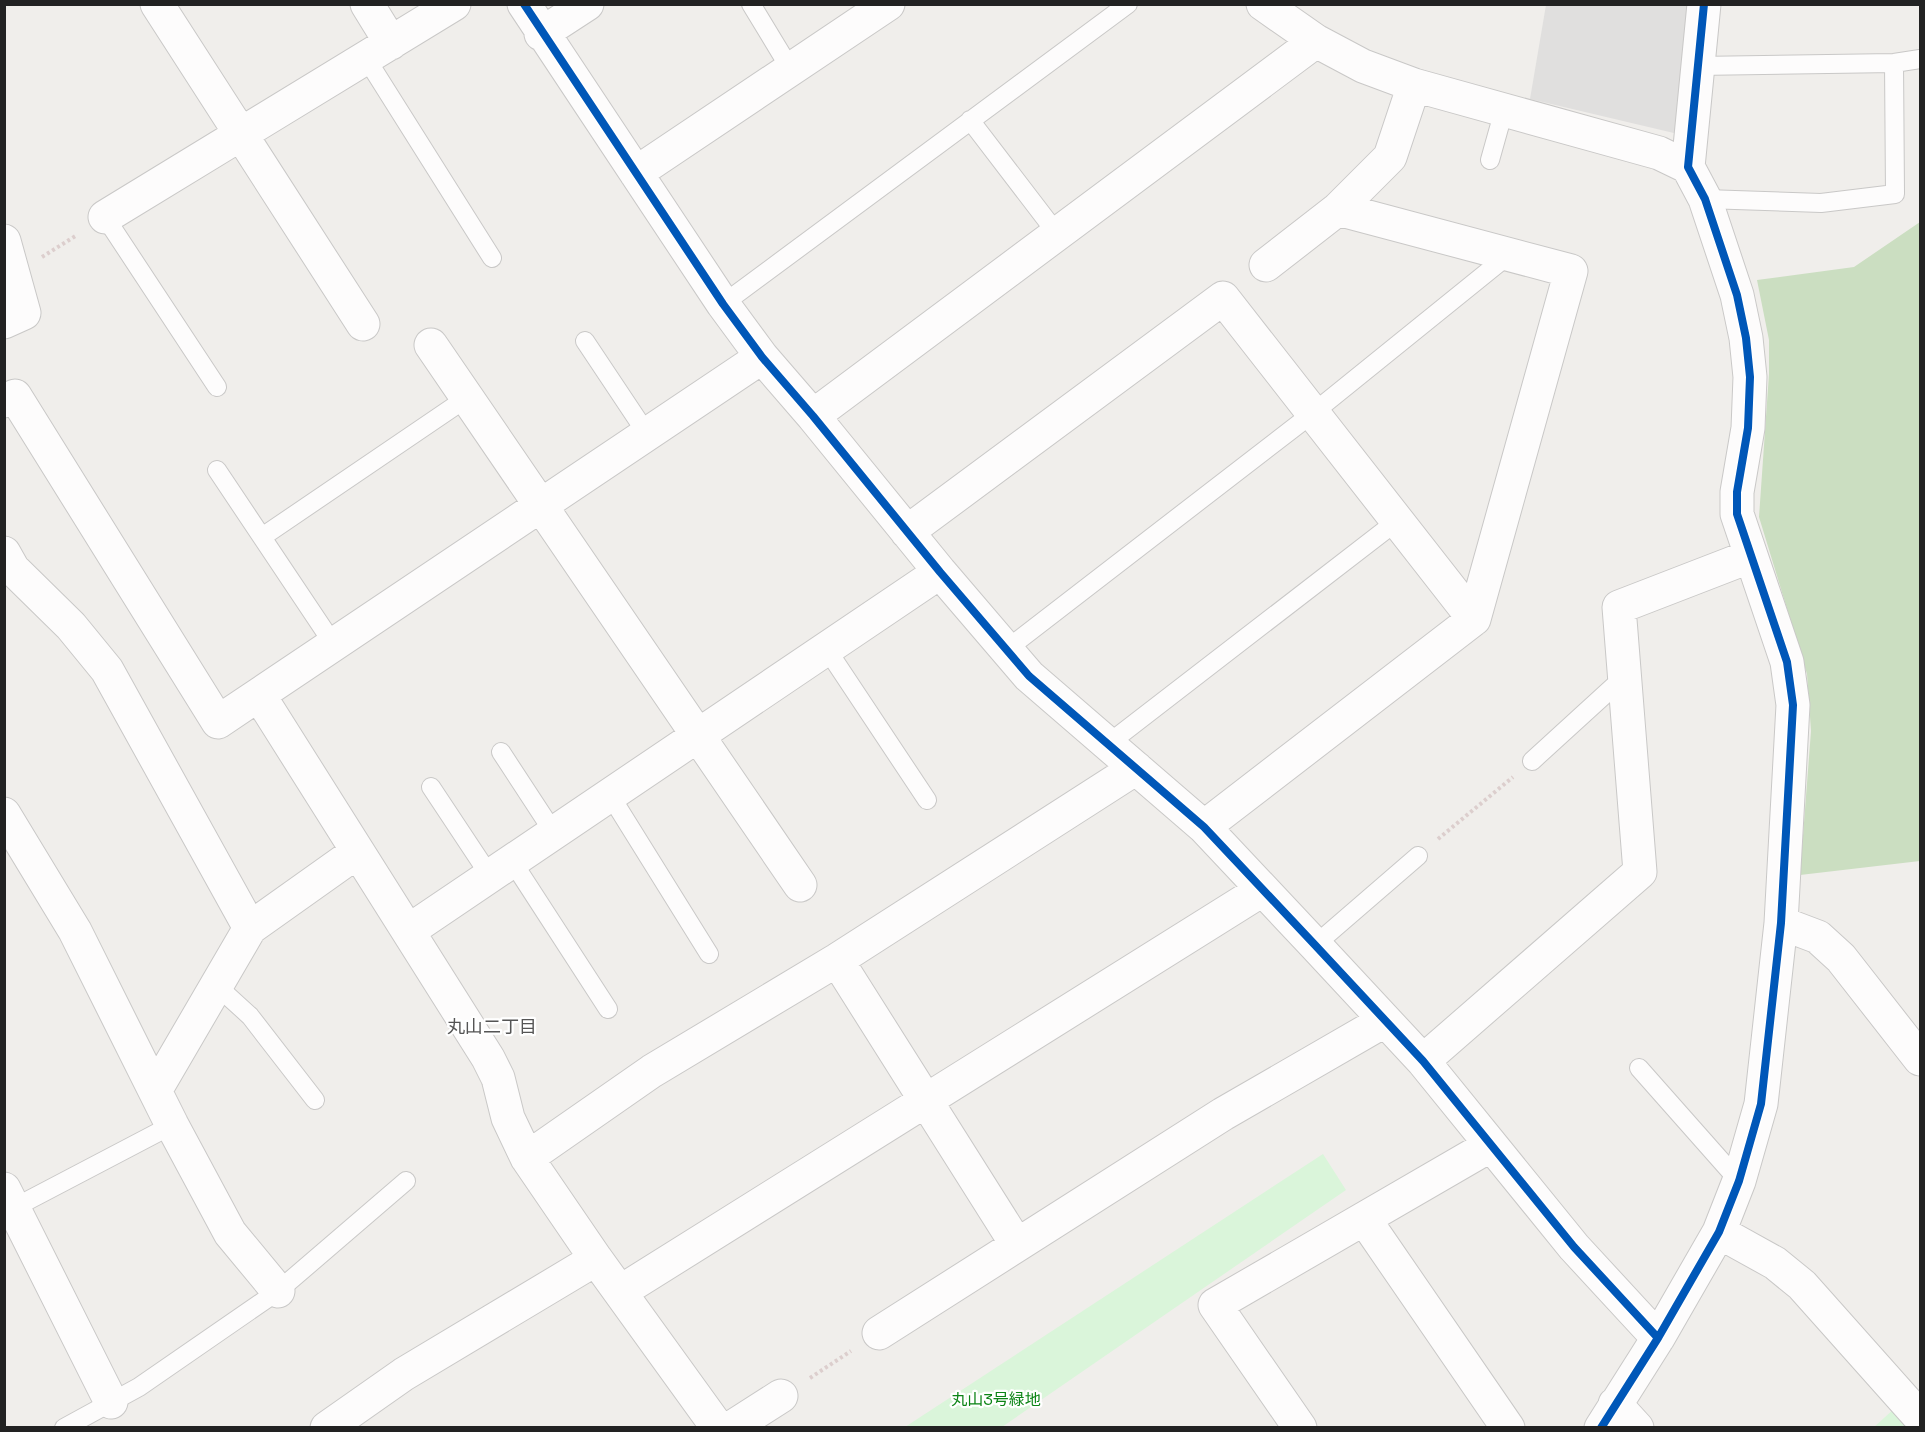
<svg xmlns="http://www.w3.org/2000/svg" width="1925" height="1432" font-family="'Space Grotesk','Noto Sans JP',sans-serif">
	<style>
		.forest { fill: #cbdec1 }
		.park { fill: #daf5da }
		.parking { fill: #e0dfde }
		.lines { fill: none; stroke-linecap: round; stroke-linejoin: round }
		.lane-casing { stroke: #c9c8c7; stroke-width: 20 }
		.street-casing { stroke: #c9c8c7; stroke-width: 35 }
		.path { stroke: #dccecd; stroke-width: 4; stroke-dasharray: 3 3; stroke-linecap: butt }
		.lane { stroke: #fdfcfc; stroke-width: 18 }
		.street { stroke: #fdfcfc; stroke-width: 33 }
		.cycleway-casing { stroke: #fff; stroke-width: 11 }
		.cycleway { stroke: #0057b8; stroke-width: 8 }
		.labels { text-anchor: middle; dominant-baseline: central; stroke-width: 4.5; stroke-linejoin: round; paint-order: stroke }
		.park-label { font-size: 16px; fill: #0c8416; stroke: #fff }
		.neighbourhood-label { font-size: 18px; fill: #555; stroke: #fff }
	</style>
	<rect width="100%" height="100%" fill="#f0eeeb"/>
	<!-- forest -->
	<path class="forest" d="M1920,222V861L1800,875L1811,731L1807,674L1759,517L1769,374V340L1757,280L1854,267Z"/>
	<!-- park -->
	<path class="park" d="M1323,1154L1346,1190L1002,1427H905Z
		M1895,1408L1913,1428H1873Z"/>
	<!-- parking -->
	<path class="parking" d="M1546,5H1688L1678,134L1530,99Z"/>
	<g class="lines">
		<!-- lane casing -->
		<g class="lane-casing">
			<path id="lane" d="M751,4L791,70
				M366,58L492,258
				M1697,66L1894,63L1920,59
				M970,120L1058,235
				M1490,160L1504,110
				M1705,199L1821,203L1895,194L1894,63
				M105,217L217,387
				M723,304L1128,4
				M585,341L647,434
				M217,470L334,645
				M262,537L468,397
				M826,648L927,800
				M1007,649L1313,413L1511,253
				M1108,744L1397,521
				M501,752L554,833
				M1532,761L1624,677
				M431,787L490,876
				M610,795L709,954
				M512,861L608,1009
				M1315,945L1418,856
				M217,986L250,1016L315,1100
				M1639,1068L1739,1181
				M6,1212L172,1125
				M64,1428L139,1387L278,1291L406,1181"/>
		</g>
		<!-- street casing -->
		<g class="street-casing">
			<path id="street" d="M157,4L363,324
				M367,4L391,43
				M524,4L723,304L762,357L813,416L940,572L1029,676L1204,827L1315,945L1423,1061L1574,1247L1658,1338
				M1263,4L1316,41L1363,66L1414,85L1659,153L1688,167
				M541,34L587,4
				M636,173L888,4
				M105,217L454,4
				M4,241L24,313L4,322
				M1266,265L1338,209L1390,157L1414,85
				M431,345L800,885
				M4,401L15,396L218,722L762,357
				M813,416L1316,41
				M907,532L1223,298L1474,619
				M4,553L13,569L71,626L107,670L250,928
				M259,695L488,1058L498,1078L508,1118L527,1158L596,1259L718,1428
				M4,814L75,931L172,1125L230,1233L278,1291
				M1204,827L1474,619L1571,271L1338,209
				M1781,923L1818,937L1841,958L1920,1059
				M410,930L940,572
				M837,960L1017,1245
				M1423,1061L1640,872L1619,607L1751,556
				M155,1091L250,928L357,852
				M527,1158L652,1071L837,960L1136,768
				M4,1189L111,1402
				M1365,1220L1508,1428
				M1719,1232L1775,1263L1802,1285L1917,1414L1920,1410
				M620,1292L1262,890
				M879,1333L1223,1114L1384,1021
				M1615,1404L1637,1428
				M327,1428L404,1374L596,1259
				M731,1428L781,1396
				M1300,1428L1215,1305L1491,1145
				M1601,1428L1658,1338L1719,1232L1739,1181L1761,1104L1781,923L1793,705L1787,662L1737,514V492L1748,428L1750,377L1746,338L1737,295L1705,199L1688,167L1704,4"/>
		</g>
		<!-- path -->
		<path class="path" d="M42,257L77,235
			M1438,839L1513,777
			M810,1378L851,1351"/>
		<!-- lane -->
		<use href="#lane" class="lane"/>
		<!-- street -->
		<use href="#street" class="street"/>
		<!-- cycleway casing -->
		<g class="cycleway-casing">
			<path id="cycleway" d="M524,4L723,304L762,357L813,416L940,572L1029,676L1204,827L1315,945L1423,1061L1574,1247L1658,1338
				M1601,1428L1658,1338L1719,1232L1739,1181L1761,1104L1781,923L1793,705L1787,662L1737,514V492L1748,428L1750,377L1746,338L1737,295L1705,199L1688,167L1704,4"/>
		</g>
		<!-- cycleway -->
		<use href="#cycleway" class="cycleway"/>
	</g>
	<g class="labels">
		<!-- park labels -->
		<g class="park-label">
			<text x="996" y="1399">丸山3号緑地</text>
		</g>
		<!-- neighbourhood labels -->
		<g class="neighbourhood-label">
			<text x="492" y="1026">丸山二丁目</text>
		</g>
	</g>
	<!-- border -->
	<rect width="1925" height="1432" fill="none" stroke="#222222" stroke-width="12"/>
</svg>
